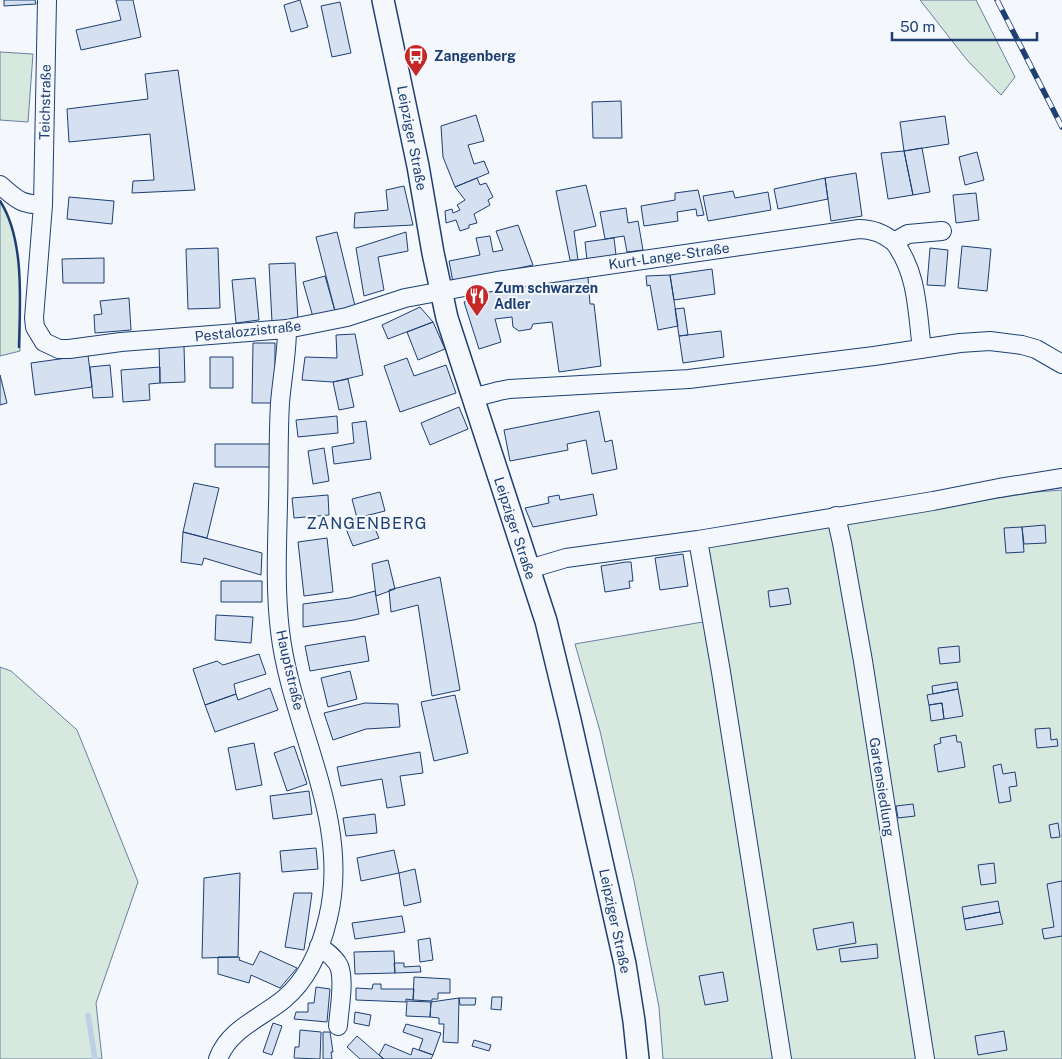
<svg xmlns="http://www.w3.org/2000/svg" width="1062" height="1059" font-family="'Public Sans',sans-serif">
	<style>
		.green { fill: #d7e8df; stroke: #687fa3 }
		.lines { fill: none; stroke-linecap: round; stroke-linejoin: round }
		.stream { stroke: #bed0e5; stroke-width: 5.5 }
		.building { fill: #d5e0f0; stroke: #1d3f73 }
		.minor-casing { stroke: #1d3f73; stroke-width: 20 }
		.tertiary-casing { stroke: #1d3f73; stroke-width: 24 }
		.minor { stroke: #f4f7fb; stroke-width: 18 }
		.tertiary { stroke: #f4f7fb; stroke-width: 21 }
		.rail-casing { stroke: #1d3f73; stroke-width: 5.5 }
		.rail { stroke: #f4f7fb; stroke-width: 4; stroke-dasharray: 11; stroke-linecap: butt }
		.wall { stroke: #1d3f73; stroke-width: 2.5 }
		.labels { text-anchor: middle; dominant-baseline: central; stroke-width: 4; stroke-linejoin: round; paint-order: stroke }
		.poi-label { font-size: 14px; font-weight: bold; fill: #1d3f73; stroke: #f4f7fb; text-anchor: start }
		.street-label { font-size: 14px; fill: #1d3f73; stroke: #f4f7fb }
		.quarter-label { font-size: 16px; letter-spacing: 1px; fill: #1d3f73; stroke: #f4f7fb }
	</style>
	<rect width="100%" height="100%" fill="#f4f7fb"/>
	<!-- green -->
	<path class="green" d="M920,0H976L1015,77L1001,95L967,60Z
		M0,52L33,54L28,122L0,120Z
		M0,201C26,241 19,305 20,351L0,356Z
		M1062,490V1059H663L659,1007L634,881L600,731L575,644L720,619L708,544L1036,492Z
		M0,667L11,671L77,730L138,882L96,1003L102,1059H0Z"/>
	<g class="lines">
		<!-- stream -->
		<path class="stream" d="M88,1015L95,1059"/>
	</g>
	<!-- building -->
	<path class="building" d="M4,0H35L36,4L4,6Z
		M116,0H133L141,37L81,50L76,30L121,20Z
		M300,0L308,27L291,32L284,5Z
		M340,2L351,53L332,57L321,6Z
		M178,70L195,190L132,193L133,181L154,180L150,134L69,142L67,109L148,99L145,74Z
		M621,101L622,138H593L592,102Z
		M476,115L484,141L468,145L474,164L484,161L489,173L455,187L443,157L441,126Z
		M945,116L949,144L904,151L900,122Z
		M922,148L930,192L913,195L904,151Z
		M904,151L913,195L888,199L881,153Z
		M977,152L984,180L965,185L959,157Z
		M856,173L862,216L831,221L825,178Z
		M477,178L480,185L486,183L493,197L488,200L490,205L474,214L477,223L469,225V228L460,231L456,220L446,223L445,211L452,209L453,213L460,210L457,205L465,200L455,187Z
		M825,178L828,199L778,209L774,189Z
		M586,185L596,226L574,231L578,260H570L556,191Z
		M404,186L413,225L354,228L355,213L388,210L386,190Z
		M698,190L704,215L697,216L696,209L677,212L678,221L644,226L641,206L675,200V193Z
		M733,191L735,198L768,192L771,210L708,221L703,196Z
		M976,193L979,220L956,223L953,195Z
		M69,197L114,201L112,224L67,219Z
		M626,208L628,223L638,221L643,250L627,252L624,236L605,239L600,212Z
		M518,225L533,265L453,282L449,261L480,255L476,238L490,236L493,252L503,250L496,231Z
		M337,232L355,306L335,311L316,237Z
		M406,232L408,251L378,257L384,290L364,296L356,248Z
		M614,238L616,255L587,260L585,242Z
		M962,246L991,249L987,291L958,288Z
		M218,248L220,308L188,309L186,249Z
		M930,248L948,250L945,286L927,285Z
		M104,258V283H63L62,259Z
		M295,263L298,321L272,322L269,264Z
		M712,269L715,294L674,300L670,275Z
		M670,275L678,326L658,330L650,285L647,286L646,276Z
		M325,276L335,311L313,317L303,282Z
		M588,277L590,304H594L601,366L559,372L552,322L533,324L531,329L519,331L513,327L512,317L495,319L501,342L479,349L464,302L482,298L481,292Z
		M255,278L259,320L236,323L232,280Z
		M129,298L131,330L95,333L94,315L102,314L100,301Z
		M420,307L433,322L388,339L382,325Z
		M684,308L688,335L679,336L675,309Z
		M433,322L445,349L418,360L407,332Z
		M721,331L724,357L683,363L679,336Z
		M355,334L363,375L333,382L302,380L305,357L337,358L336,335Z
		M253,343H275V403H252Z
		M159,346H184L185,382L160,383Z
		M88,355L92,387L35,395L31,363Z
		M210,357H233V388H210Z
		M407,358L414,376L446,365L456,393L400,412L384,366Z
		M110,365L113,397L93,398L90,367Z
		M160,367V383L149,384L150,400L123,402L121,370Z
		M0,375L7,403L0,405Z
		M348,379L354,407L339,410L333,382Z
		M459,407L468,429L430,445L421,423Z
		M599,411L605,442L612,440L617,469L592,474L586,440L567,444L568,450L510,461L504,430Z
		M337,416L338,433L298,437L296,420Z
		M366,421L371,459L334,464L332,447L354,443L352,423Z
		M215,444H270V467H215Z
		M324,448L329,481L313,484L308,451Z
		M194,483L219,488L207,538L183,532Z
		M380,492L385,511L357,518L352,499Z
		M593,494L597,515L533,527L525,508L549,503L548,497L559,495L560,500Z
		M328,495L329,515L294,518L292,498Z
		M369,515L379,538L353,546L344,524L357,518Z
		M1045,525L1046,543L1024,544L1022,527Z
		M1022,527L1024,552L1006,553L1004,528Z
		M183,532L262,553L261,575L204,558L202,565L181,562Z
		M327,538L333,592L304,596L298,542Z
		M683,554L688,586L660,590L655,558Z
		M388,560L395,589L376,596L372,564Z
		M626,562H631L633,581H629L630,588L605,592L601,566Z
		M440,577L460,690L432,696L418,605L391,612L389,590Z
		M221,581H262V602H221Z
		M788,588L791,604L770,607L768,591Z
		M375,591L379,614L354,620L303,627V604L349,598Z
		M216,615L253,617L251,643L215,640Z
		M365,636L369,661L310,671L305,646Z
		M959,646L960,662L940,664L938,648Z
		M259,654L266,674L234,684L236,694L205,705L193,669L217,661L223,665Z
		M350,671L357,699L328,707L321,678Z
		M957,682L958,689L933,694L932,686Z
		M270,688L278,710L215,732L205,705L236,694L238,700Z
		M958,689L963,716L944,719L942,703L929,705L927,695Z
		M455,695L468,753L434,761L421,702Z
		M365,703L398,704L400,727L366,729L333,740L324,713Z
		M942,703L944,719L931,721L929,705Z
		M1050,728L1051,740L1057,739L1058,746L1037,748L1035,729Z
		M956,735L957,742H961L965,767L938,772L934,745L941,743L940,738Z
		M254,743L262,785L236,790L228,748Z
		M294,746L307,784L287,791L274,753Z
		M420,752L423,773L400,776L405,805L387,808L382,779L341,786L337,767Z
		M1001,764L1003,774L1015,772L1017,786L1009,787L1011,801L999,803L993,766Z
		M309,791L312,814L273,819L270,796Z
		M913,804L915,816L898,818L896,806Z
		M375,814L377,833L346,836L343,818Z
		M1058,823L1060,837L1051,838L1049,825Z
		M316,848L318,869L282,872L280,851Z
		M394,850L399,873L361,881L357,858Z
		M994,863L996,883L981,885L978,865Z
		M415,869L421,902L404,906L399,873Z
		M240,873L238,957L202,958L204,878Z
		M1062,881V936L1044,939L1042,929L1054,927L1047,884Z
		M294,893H312L304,950L285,947Z
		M998,901L1000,912L964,919L962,907Z
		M1000,912L1003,924L966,930L964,919Z
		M402,916L405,932L355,939L352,923Z
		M853,922L856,943L817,950L813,929Z
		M430,938L433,960L420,962L418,940Z
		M877,944L878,958L841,962L839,949Z
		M260,951L297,968L280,988L251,975L249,983L218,974V957H238L240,958L239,960L253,965Z
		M394,951L395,973L355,974L354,952Z
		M394,963H404V967L420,966L421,972L395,973Z
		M723,972L728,1001L705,1005L699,976Z
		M414,977L450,979V993H438V999H432V1001L413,1000Z
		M373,984H381V989H414L413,1000L406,999V1002L356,1000V988L372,989Z
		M316,987L330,989L327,1022L294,1019L296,1012H308V1003H314Z
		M492,997H502L501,1010L491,1009Z
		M459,998L458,1043L443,1042L444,1024H439V1018L430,1017L431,1002Z
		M459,998H476L475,1005H460Z
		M407,1001L431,1002L430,1017L406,1016Z
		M355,1012L371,1015L369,1026L354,1023Z
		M273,1023L282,1026L272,1055L263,1052Z
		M406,1024L441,1033L433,1055L419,1050L423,1039L403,1032Z
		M300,1030L321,1032L320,1059L294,1058L295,1047H299Z
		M1004,1031L1007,1050L978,1055L975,1036Z
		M323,1032H330L333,1052H331L332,1059H323Z
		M357,1036L379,1055L384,1059H360L347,1047Z
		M474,1040L491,1045L489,1051L472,1046Z
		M385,1044L411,1055L413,1048L433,1055L431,1059H384L379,1055Z"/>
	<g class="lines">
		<!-- minor casing -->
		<g class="minor-casing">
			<path id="minor" d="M47,0L43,205L34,318L35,327L44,342L59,349H69L121,342L287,329L347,317L405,298L497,281L859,229C873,229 883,233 894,242
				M0,185C17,199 19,204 43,205
				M922,349C917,312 918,273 894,242L908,234L942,231
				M472,398L499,391L509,389L689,379L874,356L960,343L990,341L1022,345L1036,349L1062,364
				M836,516L842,543L863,661L925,1059
				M698,540L721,672L782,1059
				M529,569L566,558L698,540L933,501L999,488L1062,478
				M319,946C326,952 335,957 339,966C345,981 339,1010 338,1026
				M218,1059C229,1029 261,1018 284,999C308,979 321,948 328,918C352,819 291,727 280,631C275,589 277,547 278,505C279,471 278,437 280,403C282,378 287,354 287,329"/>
		</g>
		<!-- tertiary casing -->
		<g class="tertiary-casing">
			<path id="tertiary" d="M383,0L418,166L433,253L447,318L546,621L570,720L625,964L634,1021L638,1059"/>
		</g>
		<!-- minor -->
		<use href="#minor" class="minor"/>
		<!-- tertiary -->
		<use href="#tertiary" class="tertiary"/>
		<!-- rail casing -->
		<g class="rail-casing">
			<path id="rail" d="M997,0L1062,127"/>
		</g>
		<!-- rail -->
		<use href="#rail" class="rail"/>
		<!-- wall -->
		<path class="wall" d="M0,201C25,240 20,302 19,347"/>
	</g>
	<!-- icons -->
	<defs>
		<g id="bus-pin" transform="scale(1.25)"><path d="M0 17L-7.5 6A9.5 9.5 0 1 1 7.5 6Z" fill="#c62828" stroke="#f4f7fb"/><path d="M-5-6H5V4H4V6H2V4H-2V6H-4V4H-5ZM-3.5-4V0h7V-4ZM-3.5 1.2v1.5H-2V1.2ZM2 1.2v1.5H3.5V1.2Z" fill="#fff"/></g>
		<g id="restaurant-pin" transform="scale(1.25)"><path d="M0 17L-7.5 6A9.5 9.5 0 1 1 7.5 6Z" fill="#c62828" stroke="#f4f7fb"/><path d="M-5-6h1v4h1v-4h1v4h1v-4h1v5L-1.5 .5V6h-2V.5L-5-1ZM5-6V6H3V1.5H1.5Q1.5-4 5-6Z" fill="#fff"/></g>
	</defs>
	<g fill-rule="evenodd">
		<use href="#bus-pin" x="416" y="56"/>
		<use href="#restaurant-pin" x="477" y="296"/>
	</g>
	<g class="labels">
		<!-- poi labels -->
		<g class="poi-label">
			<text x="434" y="56">Zangenberg</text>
			<text x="494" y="288">Zum schwarzen<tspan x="494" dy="16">Adler</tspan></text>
		</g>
		<!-- street labels -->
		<g class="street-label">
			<text transform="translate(45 102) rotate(-89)">Teichstraße</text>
			<text transform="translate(412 138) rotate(79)">Leipziger Straße</text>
			<text transform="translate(669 256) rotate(-8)">Kurt-Lange-Straße</text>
			<text transform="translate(248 331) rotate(-6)">Pestalozzistraße</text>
			<text transform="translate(515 528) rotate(72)">Leipziger Straße</text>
			<text transform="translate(290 670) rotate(77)">Hauptstraße</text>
			<text transform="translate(882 787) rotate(81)">Gartensiedlung</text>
			<text transform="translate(615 921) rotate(78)">Leipziger Straße</text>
		</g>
		<!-- quarter labels -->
		<g class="quarter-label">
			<text x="367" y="523">ZANGENBERG</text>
		</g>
	</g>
	<!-- scale -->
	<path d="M892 32v8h145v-8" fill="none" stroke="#1d3f73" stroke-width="2.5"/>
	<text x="900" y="32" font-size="15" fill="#1d3f73" stroke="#f4f7fb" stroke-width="4" paint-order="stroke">50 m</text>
</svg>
